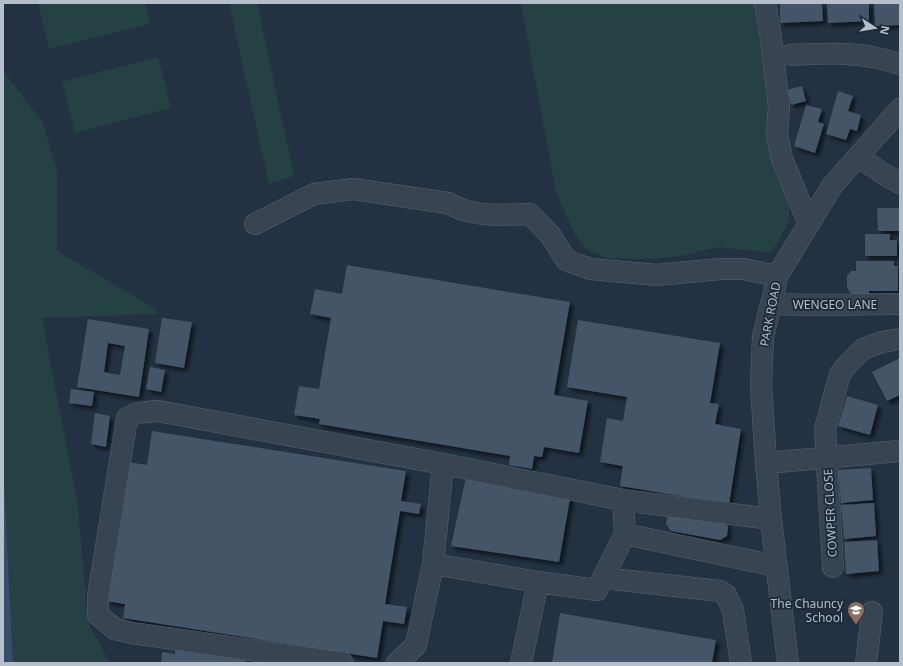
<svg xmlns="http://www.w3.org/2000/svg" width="903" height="666" font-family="'Noto Sans',sans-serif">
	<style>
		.green { fill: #264144 }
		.water { fill: #364e6b }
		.building { fill: #445467; fill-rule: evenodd; filter: url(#shadow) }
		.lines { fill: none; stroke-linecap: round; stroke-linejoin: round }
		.minor-casing { stroke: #56626f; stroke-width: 22 }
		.minor { stroke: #384452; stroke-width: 21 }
		.labels { text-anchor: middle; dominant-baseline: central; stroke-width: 3.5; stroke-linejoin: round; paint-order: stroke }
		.street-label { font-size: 12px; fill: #b5bfcc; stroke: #1d2938 }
		.poi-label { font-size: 12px; fill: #b5bfcc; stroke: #1d2938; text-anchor: end }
	</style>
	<defs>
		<filter id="shadow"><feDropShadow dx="3.5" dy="3.5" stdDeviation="2" flood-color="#0009"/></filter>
	</defs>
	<rect width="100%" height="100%" fill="#233243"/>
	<!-- green -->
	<path class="green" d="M38,3H145L150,24L49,49Z
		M229,3H257L294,176L269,184Z
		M521,3H761L790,203L788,224L771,253L718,247L676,257L638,259L606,258L586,249L575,235L556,192Z
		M158,57L171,108L75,133L62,82Z
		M3,71L43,123L57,172V251L154,308L158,314L42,318L78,507L88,623L110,663H13L3,462Z"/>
	<!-- water -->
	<path class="water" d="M3,462L13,663H3Z"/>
	<!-- building -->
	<path class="building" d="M780,3H822L823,21L780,23Z
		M827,3H869V21L828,23Z
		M874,3H900V25L875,26Z
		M802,86L806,101L791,105L787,90Z
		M838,91L853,96L848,111L861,115L857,131L850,129L846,140L826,134Z
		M806,105L822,109L818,122L824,124L815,153L794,146Z
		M877,208H900V231H878Z
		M865,234H890V240H897V256H865Z
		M856,261H894V266H898V291H869V294H851L847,288V276L851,271H856Z
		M347,265L570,302L554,395L588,401L579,453L544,447L542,457L534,456L532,469L509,465L510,456L319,424L320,419L294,415L299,386L319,389L331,318L310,314L315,289L342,294Z
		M162,318L192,322L184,368L155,363Z
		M88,319L149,329L139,397L77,387ZM108,343L125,346L120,375L104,372Z
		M578,320L720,343L710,403L719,404L715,424L741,429L729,504L620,486L623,466L600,462L607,418L623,421L627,397L567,387Z
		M900,358V395L887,401L872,372Z
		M150,367L165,370L161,392L146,389Z
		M71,389L94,392L92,406L69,403Z
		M847,396L878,405L870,435L838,426Z
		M95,413L110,416L106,447L91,444Z
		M152,431L406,471L401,501L421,504L419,514L400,511L385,604L407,607L404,624L383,621L377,658L123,618L125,604L106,601L128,462L147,465Z
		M871,468L873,500L841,503L838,470Z
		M466,477L571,493L559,562L451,546Z
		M874,503L876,536L844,539L841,505Z
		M668,516L724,520L728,527L727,536L720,540L671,531L666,524Z
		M877,540L879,571L846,574L844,542Z
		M560,613L716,640L712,663H552Z
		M175,649L246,660L245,663H161L162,652L175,654Z"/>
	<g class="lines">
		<!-- minor casing -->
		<g class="minor-casing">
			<path id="minor" d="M765,3L771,38L779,106L777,134L782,159L809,224
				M791,55C830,53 861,51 900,64
				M859,157L885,175L900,183
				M255,224L314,194L353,189L448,203C473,218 503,215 530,214L551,236L566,260L590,269L657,275L720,269H743L777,276
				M771,304C814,306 857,304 900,304
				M766,463L900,451
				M443,464L623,500L625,534L597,590L538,582L433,564Z
				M623,500L771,519
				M625,534L776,566
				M833,567L825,429L840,374L848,364L863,349L882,342L900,339
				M603,578L720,591L726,595L733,610L741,663
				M343,663L132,633L115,629L98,615V596L127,418L137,413L158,411L443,464
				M397,663L416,645L433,564
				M521,663L538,582
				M788,663L771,519L766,463L761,385L763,337L771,304L773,298L777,276L832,186L900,109
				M866,663L872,612"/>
		</g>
		<!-- minor -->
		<use href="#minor" class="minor"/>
	</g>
	<!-- icons -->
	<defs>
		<g id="school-pin" transform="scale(0.9)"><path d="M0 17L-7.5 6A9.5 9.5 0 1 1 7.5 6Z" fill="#8d6e63" stroke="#1d2938"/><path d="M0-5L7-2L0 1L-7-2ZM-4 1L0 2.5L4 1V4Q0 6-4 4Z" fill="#fff"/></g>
	</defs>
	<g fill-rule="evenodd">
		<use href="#school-pin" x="856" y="610"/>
	</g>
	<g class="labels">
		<!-- street labels -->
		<g class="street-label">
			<text x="835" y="304">WENGEO LANE</text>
			<text transform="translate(770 314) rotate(-79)">PARK ROAD</text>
			<text transform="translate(830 513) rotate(-93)">COWPER CLOSE</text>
		</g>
		<!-- poi labels -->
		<g class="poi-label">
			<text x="843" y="603">The Chauncy<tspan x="843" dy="14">School</tspan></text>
		</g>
	</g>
	<!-- border -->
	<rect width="903" height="666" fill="none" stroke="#b5bfcc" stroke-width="8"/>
	<!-- north arrow -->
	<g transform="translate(875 28) rotate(102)" stroke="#1d2938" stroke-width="3" paint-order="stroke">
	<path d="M0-3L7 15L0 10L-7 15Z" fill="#b5bfcc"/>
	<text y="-6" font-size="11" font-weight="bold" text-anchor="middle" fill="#b5bfcc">N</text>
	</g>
</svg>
